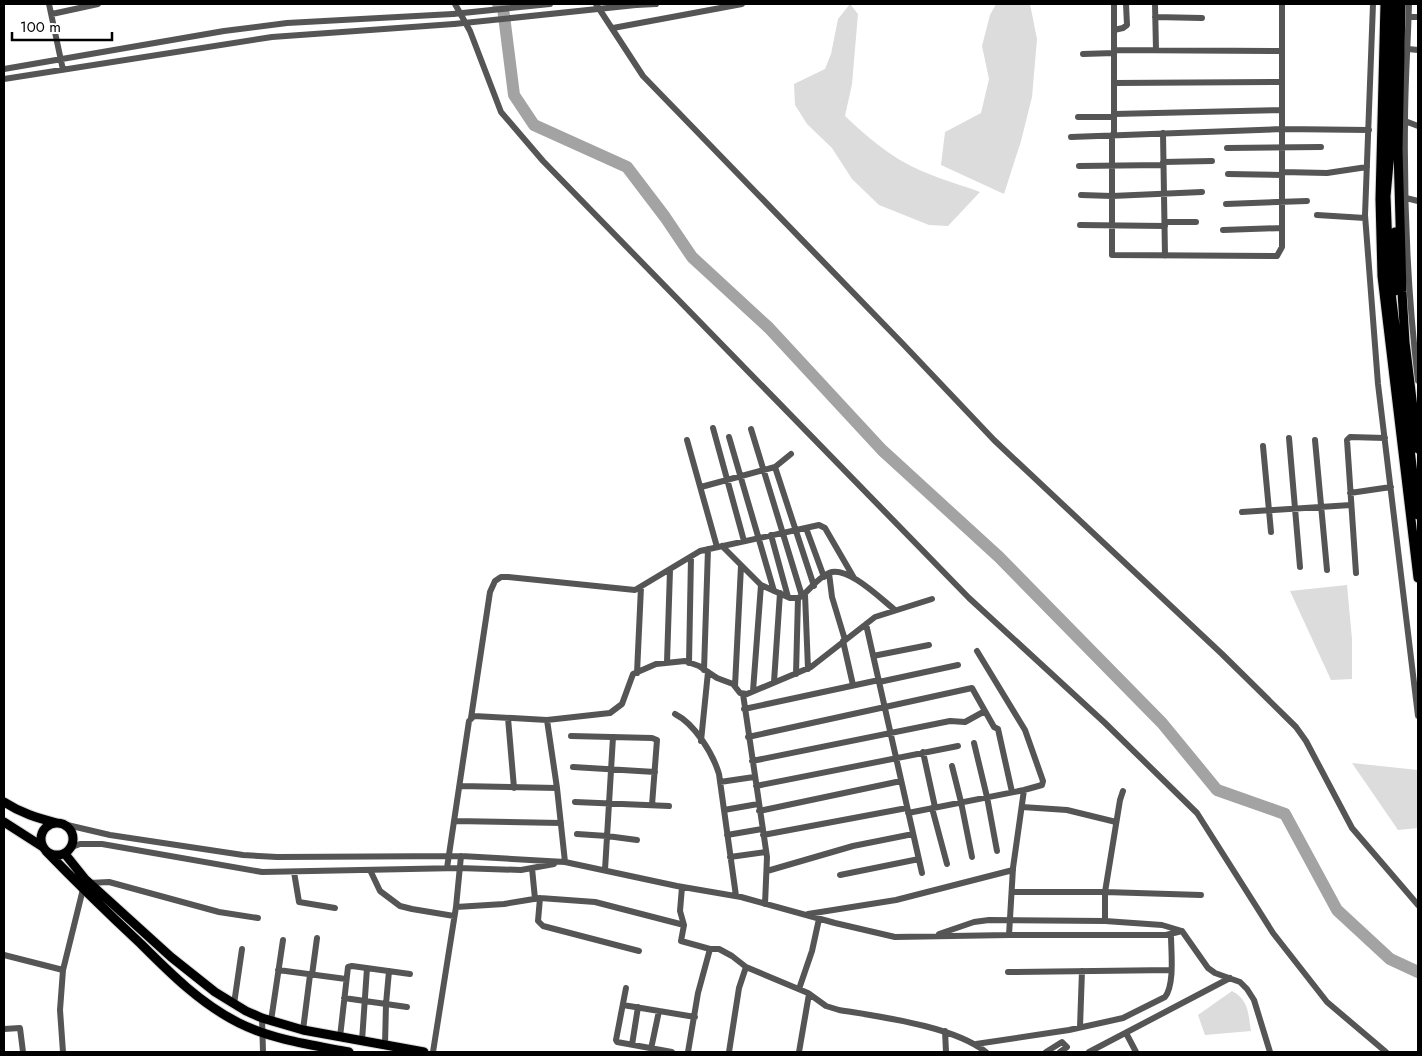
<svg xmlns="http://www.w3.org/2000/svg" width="1422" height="1056" font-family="Jost,sans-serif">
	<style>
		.green { fill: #dcdcdc }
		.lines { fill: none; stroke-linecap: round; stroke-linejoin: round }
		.river { stroke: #a3a3a3; stroke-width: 12 }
		.major-casing { stroke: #dbdbdb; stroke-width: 11 }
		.minor { stroke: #555; stroke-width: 6 }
		.major { stroke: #000; stroke-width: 9 }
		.minor-bridge { stroke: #555; stroke-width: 6 }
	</style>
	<rect width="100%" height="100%" fill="#fff"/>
	<!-- green -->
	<path class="green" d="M850,4L858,14L852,84L845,116C862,132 880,148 900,160C925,175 953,182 980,192L948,226L929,225L879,205L852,179L832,148L807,124L795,105L794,84L825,69L831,54L838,19Z
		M996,4H1030L1037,39L1032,97L1021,141L1004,194L941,165L945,132L981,113L989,79L982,46L990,15Z
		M1347,585L1352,639V679L1331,680L1290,591Z
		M1352,763L1418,770V828L1398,830Z
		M1232,991C1249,1000 1248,1013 1251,1031L1205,1035L1198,1015Z"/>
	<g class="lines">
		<!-- river -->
		<path class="river" d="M498,4L503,8L514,95L534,125L627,167L665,217L692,257L769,328L882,450L999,557L1162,723L1217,790L1285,814L1337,910L1390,959L1418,972"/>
		<!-- major casing -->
		<g class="major-casing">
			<path id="major" d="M1385,4L1380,199L1382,276L1418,578
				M1393,4L1390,152L1386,196L1389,276L1418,515
				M1401,4L1398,149L1402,292L1405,342L1418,449
				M1395,232V291
				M4,802C21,813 37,818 57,823
				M4,822L43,847
				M41 839a16 16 0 1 1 32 0a16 16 0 1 1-32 0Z
				M46,851C77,883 109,914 141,944C171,974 201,1004 239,1023C273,1040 312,1045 349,1052
				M65,854L85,879L171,957L215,992L246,1011L262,1018L303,1030L424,1052"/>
		</g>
		<!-- minor -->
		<path class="minor" d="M49,4L63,70
			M455,4L470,31L501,112L543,161L969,598L1105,723L1197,813L1273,933L1327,1002L1386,1052
			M596,4L643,76L902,343L994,440L1222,654L1296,727L1306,741L1352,828L1418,905
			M1155,4L1156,50
			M1373,4L1365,215L1378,384L1418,716
			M1409,4C1408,43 1405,83 1405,122C1404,208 1408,296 1418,381
			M636,5L656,4
			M52,14L98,4
			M1155,17L1202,18
			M1409,17H1418
			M613,28L742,4
			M1114,30L1123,28L1127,25L1126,4
			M1408,49L1418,50
			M1114,50L1282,51
			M1083,54L1114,53
			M4,69L224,31L287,23L453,14
			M4,79L272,37L454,24
			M1114,83L1282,82
			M1114,114L1282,110
			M1078,117H1114
			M1405,121L1418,126
			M1163,133L1165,256
			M1112,135V255L1277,256L1282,247V4
			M1114,135V4
			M1071,137L1282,129L1369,130
			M1227,148L1321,147
			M1163,162L1212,161
			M1079,166L1163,165
			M1282,172L1327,173L1367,167
			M1228,174L1282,175
			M1081,195L1112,196L1202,192
			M1406,198L1418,201
			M1226,204L1307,201
			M1317,215L1365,218
			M1165,222H1196
			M1080,225L1165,226
			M1223,230L1282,228
			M713,428L744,541
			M751,429L802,596
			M729,437L774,591
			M1289,438L1300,567
			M687,440L717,547
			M1315,440L1327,570
			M1263,446L1271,532
			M775,467L814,586
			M701,487L775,467L791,454
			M1350,493L1391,487
			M1242,512L1351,505
			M806,528L824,577
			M771,535L788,597
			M722,546L761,585L790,598H798L802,596C810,589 819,577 829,573C847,565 881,599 895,610
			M829,573L832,597L845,640
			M1356,573L1347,440L1350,437L1385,438
			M805,594L808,669
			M866,624L922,873
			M843,641L853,685
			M873,656L929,645
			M667,662L670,570
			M689,663L691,557
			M704,670L708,549
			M637,673L641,587
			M796,674L798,598
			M774,682L780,593
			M879,682L958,665
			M735,686L741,566
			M753,691L761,585
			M743,694L767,857L765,904
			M744,709L879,680
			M675,714C695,724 713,754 719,774L736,896
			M471,718L490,592L495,581L501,577H508L635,590L700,551L819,525L825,528L854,578
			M508,718L514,788
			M547,720L557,788L565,862
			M571,736L652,738L657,740L652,805
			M748,737L972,688L994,727L998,729L1012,792
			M701,741L708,672
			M974,743L987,797L997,851
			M923,752L935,807
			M752,761L950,721L965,722L985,711
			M952,766L961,802L972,857
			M573,767L655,772
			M720,782L754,777
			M460,786L557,788
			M756,786L958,746
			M575,802L669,806
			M1022,807L1067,810L1116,822
			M932,808L947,864
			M724,810L758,804
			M759,811L901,781
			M908,813L1024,790L1042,785L1043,781L1025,730L977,651
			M455,821L561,823
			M63,824L110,835L243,855L277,857L461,856L565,862L677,886L741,897L835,923L895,937L1009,935H1166L1182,931
			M577,834L607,836L637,840
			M727,835L762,829
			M763,835L907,808
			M72,847L80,844H102L262,872L459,868L521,870L554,864
			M730,857L766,852
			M447,868L469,721L474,716L547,720L610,713L622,704L633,674L656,664L685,661L699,666L717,678L733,684L740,693L747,694L811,667L875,617L932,599
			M532,868L535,899
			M370,870L380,891L400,906L412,909L454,916
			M605,870L613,737
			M767,871L853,846L913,834
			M294,872L299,902L335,908
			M840,875L919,859
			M89,883L109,882L219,912L258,918
			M682,887L680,911L684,925
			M1012,892H1105L1201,895
			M540,898L538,921L543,926L639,951
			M456,907L504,904L540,898L595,902L684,925L681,941L710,949H719L732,956L746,967L808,993L826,1006L839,1010C881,1017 953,1026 986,1052
			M808,914L896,900L1013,870
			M1105,921V892L1120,800L1123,791
			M939,934L974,922L989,920L1105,921L1162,925L1182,931L1208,968L1215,973L1240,982L1247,989L1254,1000L1270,1052
			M1009,935L1013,868L1024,790
			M4,955L63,970
			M278,970L346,979
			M1008,972L1171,970
			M312,975L317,938
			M626,988L616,1040L617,1042L672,1052
			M799,989L812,951L819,919
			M344,998L407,1007
			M234,1004L242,949
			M623,1005L695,1017
			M262,1018L263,1052
			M271,1021L283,940
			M1080,1027L1082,971
			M4,1029L20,1028L23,1052
			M303,1030L310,975
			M945,1031L946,1052
			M1126,1033L1136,1052
			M340,1037L348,967L352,966L410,974
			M362,1041L367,968
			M976,1044L1069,1030L1123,1018L1165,997C1175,984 1171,951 1171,935
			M385,1045L386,1004L389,971
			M632,1045L638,1007
			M651,1049L659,1011
			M63,1052L60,1010L63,970L84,885
			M433,1052L456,907L461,856
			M688,1052L698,993L710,949
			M729,1052L739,988L746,967
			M799,1052L809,994
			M1046,1052L1062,1042L1067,1047L1060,1052
			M1089,1052L1230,978"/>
		<!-- major -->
		<use href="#major" class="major"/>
		<!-- minor-bridge -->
		<path class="minor-bridge" d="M453,14L550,4
			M454,24L636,5"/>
	</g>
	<!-- border -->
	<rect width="1422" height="1056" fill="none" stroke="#000000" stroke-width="10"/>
	<!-- scale -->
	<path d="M12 32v8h100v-8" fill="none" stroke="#000000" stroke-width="2.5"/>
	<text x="20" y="32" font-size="15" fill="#000000" stroke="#ffffff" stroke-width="4" paint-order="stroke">100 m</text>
</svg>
